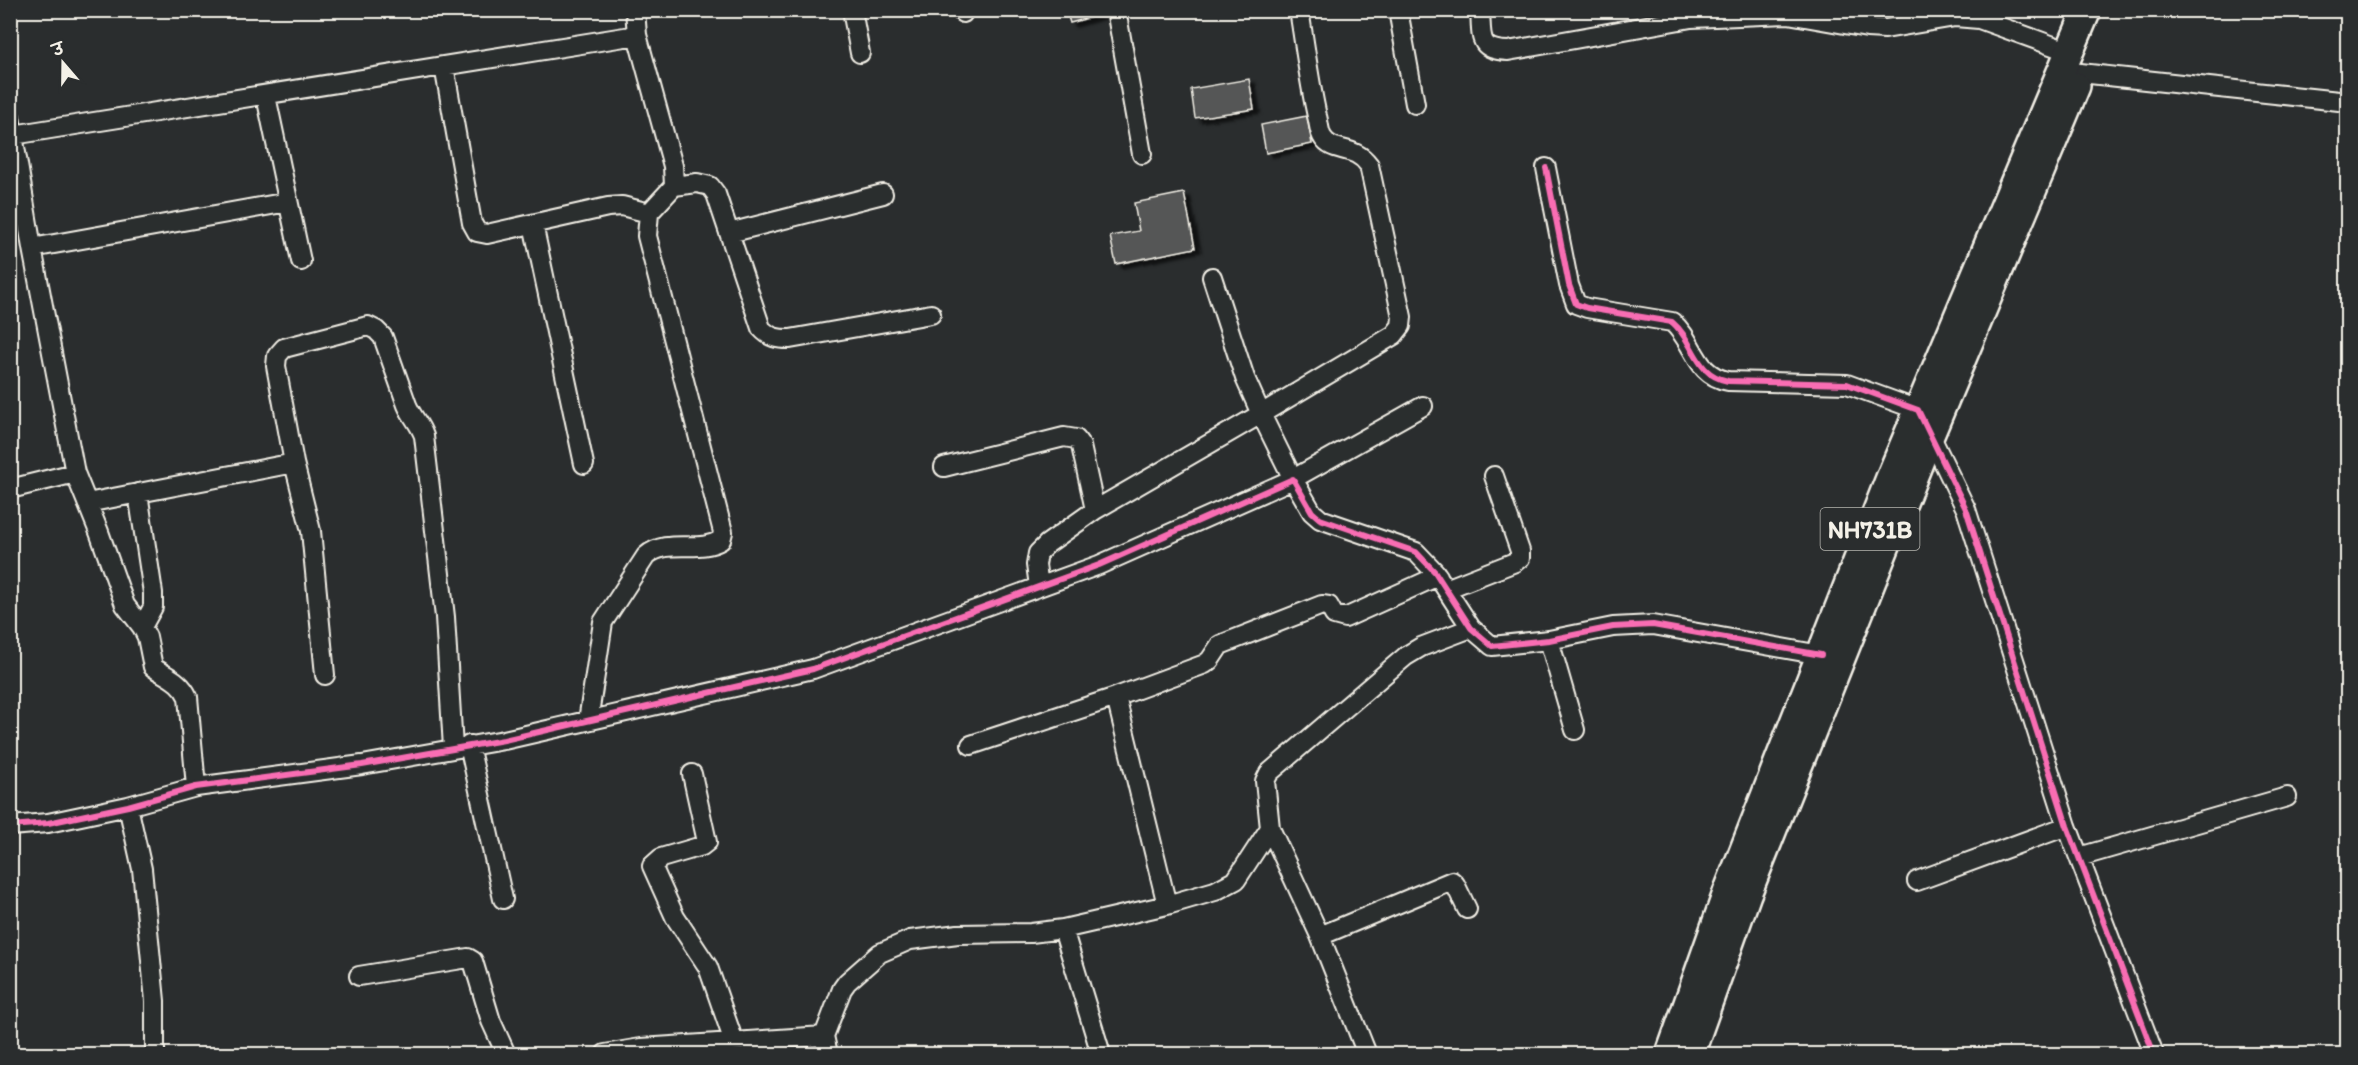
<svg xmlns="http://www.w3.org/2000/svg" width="2358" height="1065" font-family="Itim,'Playpen Sans Deva',sans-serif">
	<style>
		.building { fill: #555756; stroke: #f4f1e8; stroke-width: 1.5; filter: url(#shadow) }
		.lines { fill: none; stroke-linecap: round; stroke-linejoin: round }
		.minor-casing { stroke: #f4f1e8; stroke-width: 22 }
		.highway-casing { stroke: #f4f1e8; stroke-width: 32 }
		.minor { stroke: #2a2d2e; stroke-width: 18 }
		.highway { stroke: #2a2d2e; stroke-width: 27 }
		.cycleway-casing { stroke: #2a2d2e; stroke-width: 10 }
		.cycleway { stroke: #f96db3; stroke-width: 6 }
		.labels { text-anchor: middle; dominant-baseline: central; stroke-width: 4.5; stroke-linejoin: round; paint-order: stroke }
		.shield { fill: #2a2d2e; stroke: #b7b6b0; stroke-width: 1.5 }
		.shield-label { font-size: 24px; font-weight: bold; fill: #f4f1e8 }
	</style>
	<defs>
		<filter id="shadow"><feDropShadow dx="6" dy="4" stdDeviation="1.5" flood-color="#0009"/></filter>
	</defs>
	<rect width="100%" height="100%" fill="#2a2d2e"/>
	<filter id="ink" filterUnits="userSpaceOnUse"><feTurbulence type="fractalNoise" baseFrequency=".0167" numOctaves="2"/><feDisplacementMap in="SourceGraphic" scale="12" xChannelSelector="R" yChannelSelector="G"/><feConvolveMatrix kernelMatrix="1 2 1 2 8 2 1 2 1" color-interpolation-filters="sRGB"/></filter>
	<g filter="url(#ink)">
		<!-- building -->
		<path class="building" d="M1066,10H1101L1102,14L1070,23Z
			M1249,79L1254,109L1195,118L1191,89Z
			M1307,116L1312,144L1266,153L1261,125Z
			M1184,193L1195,248L1116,264L1110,236L1139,231L1134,203Z"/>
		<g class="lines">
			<!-- minor casing -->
			<g class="minor-casing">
				<path id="minor" d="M852,10L860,53
					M962,10L963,13
					M1116,10L1142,154
					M1299,10C1305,46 1309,81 1317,116C1319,123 1319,133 1323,138C1333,154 1354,144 1369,165L1402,317L1401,326L1394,335L1261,414L1293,479L1423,406
					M1398,10L1415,104
					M1480,10C1482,37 1477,50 1508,51L1691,18L1788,14L1867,28L1885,29L1955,17L1979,19L2070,52
					M444,66L472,223L477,232L487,234L608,207L622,206L649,213
					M2062,71L2348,102
					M266,96L301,261
					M10,117L32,248L75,473L99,532L125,605L142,627L147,637L153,667C167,677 180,680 188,697L196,787
					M13,135L637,35
					M1546,168L1569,285L1576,304L1587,308L1672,322C1695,341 1694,375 1728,381L1847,384L1918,410L1966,509L2067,826L2154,1054
					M674,186L697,183L710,186L716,194L761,328C770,338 777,339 790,339L931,314
					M533,224L584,464
					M729,233L883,194
					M32,248L288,202
					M944,467L1064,437L1076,439L1081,446L1095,510
					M10,489L75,473
					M138,493L153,593V607L142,627
					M87,503L294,463
					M1039,586L1036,565L1038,553L1047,544L1095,510L1261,414L1245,378L1212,277
					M1446,589L1515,562L1520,558V551L1494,476
					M1549,640L1575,730
					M325,675L311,531L294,463L276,366L277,356L284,348L368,326L376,330L383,337L407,405C412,417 420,424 424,436L445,617L453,748
					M1116,697L1205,664L1210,660L1220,645L1322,605L1329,606L1334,615L1345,618L1438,576
					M588,721L603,622L646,556C668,537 698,554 721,540L723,532L647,236L649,213L674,186L673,166L637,35L635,10
					M469,745L503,899
					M971,745L1116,697L1167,905
					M692,774L707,842L702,846L661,858L652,866L675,917L708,967L734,1042
					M128,806L142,869L155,1001V1054
					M10,826L48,823L128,806L196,787L362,765L504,740L813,669L1099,565L1293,479L1312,512L1320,519L1416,552L1435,572L1471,628L1492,646L1549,640L1613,627L1653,625L1821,655
					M2079,857L2287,797
					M1917,881L2067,826
					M1063,929L1101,1054
					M1320,936L1452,881L1455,884L1467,909
					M359,976L468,958L473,961L491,1021L506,1054
					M605,1054L641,1048L824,1036
					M828,1054L824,1036L842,989L847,982L880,953L910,940L958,934L1031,933L1063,929L1167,905L1215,891L1236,880L1270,828
					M1367,1054L1320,936L1270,828L1265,781L1269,773L1406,656L1421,647L1471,628"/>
			</g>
			<!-- highway casing -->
			<g class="highway-casing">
				<path id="highway" d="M1670,1054L1727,893L1890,478L2087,10
					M1690,1054L1747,894L1930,435L2076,86"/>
			</g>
			<!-- minor -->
			<use href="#minor" class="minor"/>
			<!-- highway -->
			<use href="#highway" class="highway"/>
			<!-- cycleway casing -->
			<g class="cycleway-casing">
				<path id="cycleway" d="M1546,168L1569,285L1576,304L1587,308L1672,322C1695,341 1694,375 1728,381L1847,384L1918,410L1966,509L2067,826L2154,1054
					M10,826L48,823L128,806L196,787L362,765L504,740L813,669L1099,565L1293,479L1312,512L1320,519L1416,552L1435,572L1471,628L1492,646L1549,640L1613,627L1653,625L1821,655"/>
			</g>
			<!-- cycleway -->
			<use href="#cycleway" class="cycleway"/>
		</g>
	</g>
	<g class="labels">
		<!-- shield labels -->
		<rect class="shield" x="1820.5" y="508" width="99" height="42" rx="4.5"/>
		<g class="shield-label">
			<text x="1870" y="529">NH731B</text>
		</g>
	</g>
	<!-- margin -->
	<rect width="2358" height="1065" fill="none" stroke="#2a2d2e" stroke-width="36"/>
	<rect x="18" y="18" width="2322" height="1029" fill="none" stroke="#f4f1e8" stroke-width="2" filter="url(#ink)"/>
	<!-- north arrow -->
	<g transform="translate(63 63) rotate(340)" stroke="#2a2d2e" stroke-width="4.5" paint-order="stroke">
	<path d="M0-4.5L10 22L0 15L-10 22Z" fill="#f4f1e8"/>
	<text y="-9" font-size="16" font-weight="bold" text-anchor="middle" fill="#f4f1e8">उ</text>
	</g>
</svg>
